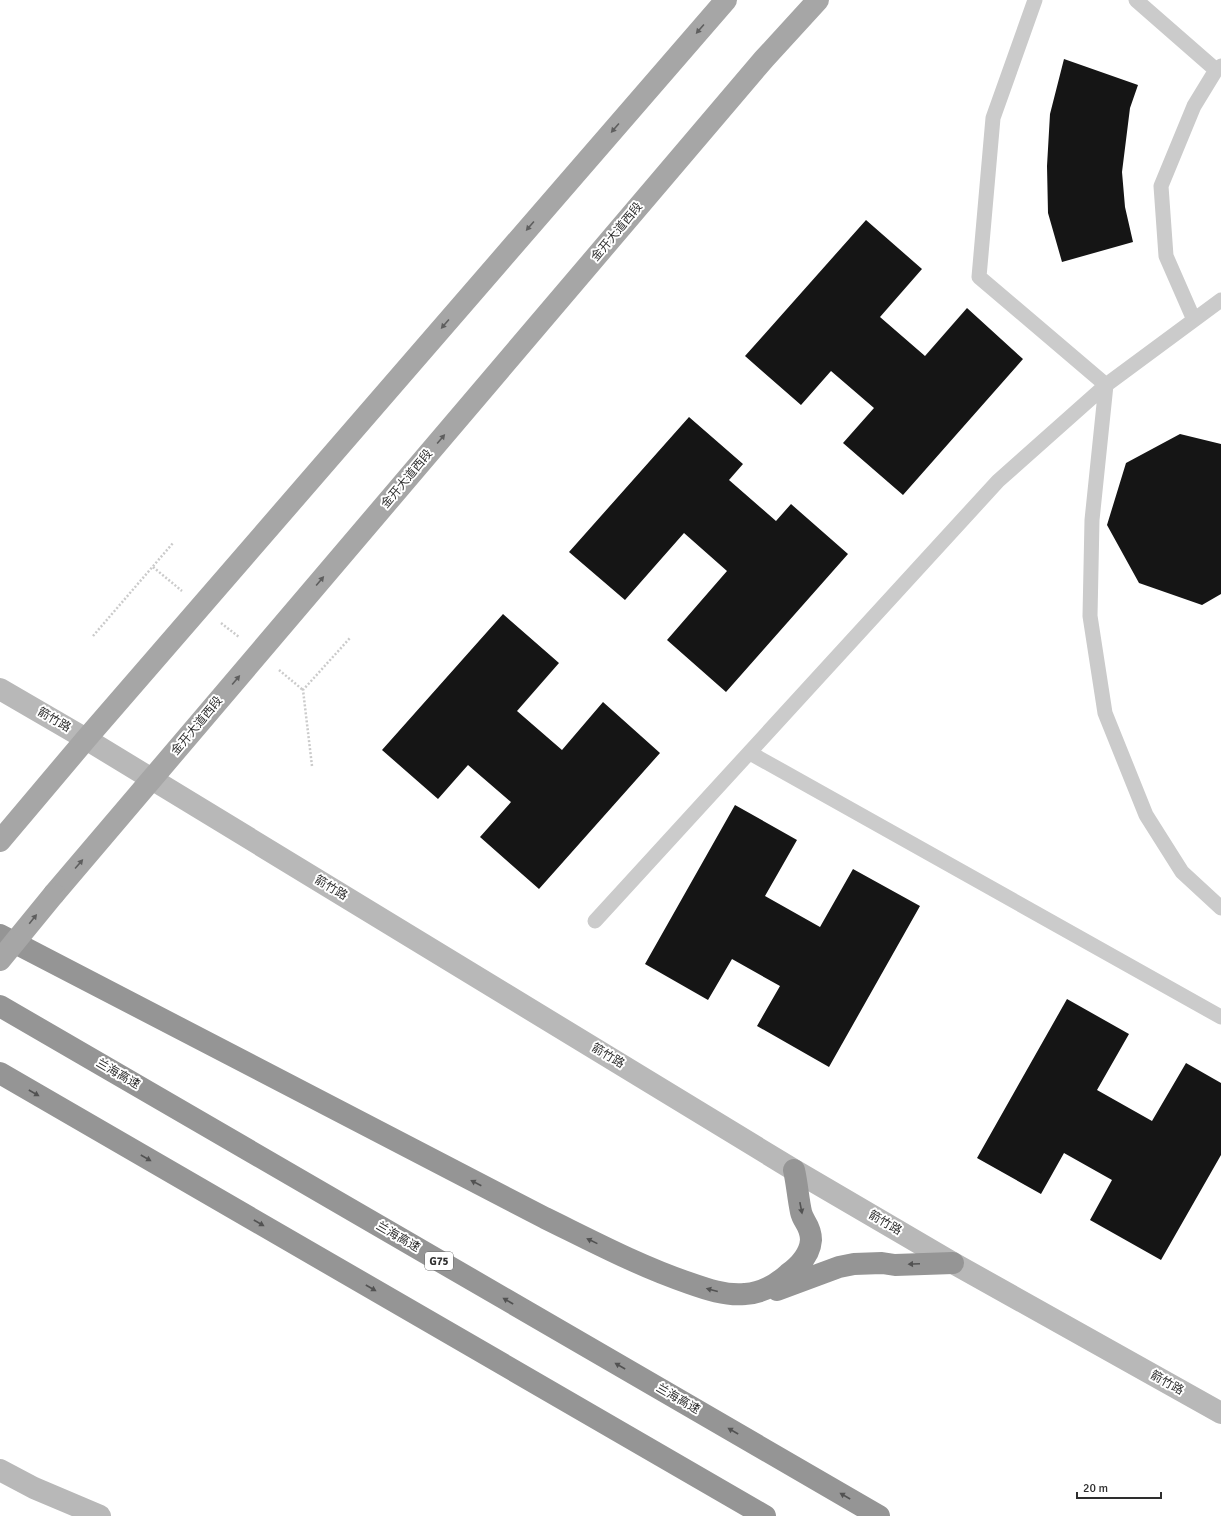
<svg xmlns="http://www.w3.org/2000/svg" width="1221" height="1516" font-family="Signika,'Noto Sans SC',sans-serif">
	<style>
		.building { fill: #151515 }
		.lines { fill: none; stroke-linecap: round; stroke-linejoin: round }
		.path { stroke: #cbcbcb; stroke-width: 2.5; stroke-dasharray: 2 2; stroke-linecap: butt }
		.lane { stroke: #cbcbcb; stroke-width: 15 }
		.secondary { stroke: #b8b8b8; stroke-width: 22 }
		.primary { stroke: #a6a6a6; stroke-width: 22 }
		.highway { stroke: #959595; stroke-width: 22 }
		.primary-bridge { stroke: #a6a6a6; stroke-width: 22 }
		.oneway { fill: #5e5e5e }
		.oneway2 { fill: #525252 }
		.labels { text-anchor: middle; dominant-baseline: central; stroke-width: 4; stroke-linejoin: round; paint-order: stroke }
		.shield { fill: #fff; stroke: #6d6d6d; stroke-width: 1 }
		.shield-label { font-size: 11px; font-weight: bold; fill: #2e2e2e }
		.street-label { font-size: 12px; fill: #2e2e2e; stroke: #fff }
	</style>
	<rect width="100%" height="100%" fill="#fff"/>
	<!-- building -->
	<path class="building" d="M1064,59L1138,85L1130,108L1122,172L1125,207L1133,242L1062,262L1048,213L1047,166L1050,114Z
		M866,220L922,269L880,317L925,356L967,308L1023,359L903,495L843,443L874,408L831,371L801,405L745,356Z
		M689,417L743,464L729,480L776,521L791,504L848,554L726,692L667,640L727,571L684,533L625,600L569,552Z
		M1180,434L1221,444V594L1202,605L1139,583L1107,525L1126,463Z
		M503,614L559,663L517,711L562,750L603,702L660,753L539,889L480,837L511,802L468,765L438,799L382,750Z
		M735,805L797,840L765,896L820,927L853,869L920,906L829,1067L757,1026L780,986L732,959L708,1000L645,964Z
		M1067,999L1129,1034L1097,1090L1152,1121L1186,1063L1221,1083V1155L1161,1260L1090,1220L1112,1180L1064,1153L1041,1194L977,1158Z"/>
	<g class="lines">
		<!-- path -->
		<path class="path" d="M153,567L182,591
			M221,623L239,637
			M93,636L173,543
			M279,670L303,690
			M312,766L303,690L350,638"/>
		<!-- lane -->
		<path class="lane" d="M1035,0L993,118L979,277L1106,385
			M1136,0L1216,70
			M1194,320L1166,256L1161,186L1194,106L1216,70L1221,66
			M1106,385L1092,520L1090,616L1105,713L1146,815L1182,872L1221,908
			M750,753L1221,1017
			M595,921L998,481L1106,385L1221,300"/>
		<!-- secondary -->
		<path class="secondary" d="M0,689L86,739L794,1170L953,1263L1221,1413
			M0,1470L34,1488L100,1516"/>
		<!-- primary -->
		<path class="primary" d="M0,841L86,739L726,0
			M54,894L764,59L818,0"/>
		<!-- highway -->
		<path class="highway" d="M0,935L545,1218C592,1241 639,1266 689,1283C706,1289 726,1296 745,1294C761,1293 776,1285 788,1274C799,1266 810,1254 811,1240C811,1225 803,1222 801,1212C798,1198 797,1183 794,1170
			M0,1006L879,1516
			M0,1073L765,1516
			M777,1290L839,1267L854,1264L882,1263L895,1265L953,1263"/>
		<!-- primary-bridge -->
		<path class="primary-bridge" d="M0,960L54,894"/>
	</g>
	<!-- one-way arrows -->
	<defs><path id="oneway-solid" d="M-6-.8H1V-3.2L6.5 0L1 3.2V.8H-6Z"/></defs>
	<g class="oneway">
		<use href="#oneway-solid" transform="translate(700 29) rotate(131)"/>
		<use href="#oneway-solid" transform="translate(615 128) rotate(131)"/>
		<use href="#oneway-solid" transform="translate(530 226) rotate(131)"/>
		<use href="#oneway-solid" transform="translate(445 324) rotate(131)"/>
		<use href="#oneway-solid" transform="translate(441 439) rotate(-50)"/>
		<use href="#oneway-solid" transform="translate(320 581) rotate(-50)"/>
		<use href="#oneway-solid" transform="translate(236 680) rotate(-50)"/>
		<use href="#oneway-solid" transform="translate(79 864) rotate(-49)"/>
		<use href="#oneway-solid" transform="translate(33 919) rotate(-51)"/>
	</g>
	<g class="oneway2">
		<use href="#oneway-solid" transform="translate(34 1093) rotate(30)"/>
		<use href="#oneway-solid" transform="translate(146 1158) rotate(30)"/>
		<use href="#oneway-solid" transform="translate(476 1183) rotate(-153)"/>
		<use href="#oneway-solid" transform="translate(801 1208) rotate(79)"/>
		<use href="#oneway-solid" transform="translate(259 1223) rotate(30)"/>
		<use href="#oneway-solid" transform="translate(592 1241) rotate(-154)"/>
		<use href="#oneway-solid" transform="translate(914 1264) rotate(178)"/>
		<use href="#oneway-solid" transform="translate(371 1288) rotate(30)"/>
		<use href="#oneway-solid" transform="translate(712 1290) rotate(-165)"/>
		<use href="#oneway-solid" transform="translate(508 1301) rotate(-150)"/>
		<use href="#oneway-solid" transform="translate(620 1366) rotate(-150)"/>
		<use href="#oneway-solid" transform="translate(733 1431) rotate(-150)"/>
		<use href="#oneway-solid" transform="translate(845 1496) rotate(-150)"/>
	</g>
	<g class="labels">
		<!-- shield labels -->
		<rect class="shield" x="425" y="1252" width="28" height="18" rx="3"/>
		<g class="shield-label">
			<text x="439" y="1261">G75</text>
		</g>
		<!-- street labels -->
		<g class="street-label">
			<text transform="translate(617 232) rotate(-50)">金开大道西段</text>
			<text transform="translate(407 479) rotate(-50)">金开大道西段</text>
			<text transform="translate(54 720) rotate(30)">箭竹路</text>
			<text transform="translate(197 726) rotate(-50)">金开大道西段</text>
			<text transform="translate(331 888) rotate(31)">箭竹路</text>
			<text transform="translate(608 1056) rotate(31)">箭竹路</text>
			<text transform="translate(118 1074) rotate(30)">兰海高速</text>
			<text transform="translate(885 1223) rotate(30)">箭竹路</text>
			<text transform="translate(398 1237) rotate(30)">兰海高速</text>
			<text transform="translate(1167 1383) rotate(29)">箭竹路</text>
			<text transform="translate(678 1399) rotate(30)">兰海高速</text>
		</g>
	</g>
	<!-- scale -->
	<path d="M1077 1492v6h84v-6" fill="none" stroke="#2e2e2e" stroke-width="2"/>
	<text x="1083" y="1492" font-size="12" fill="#2e2e2e" stroke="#ffffff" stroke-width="3" paint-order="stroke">20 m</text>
</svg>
